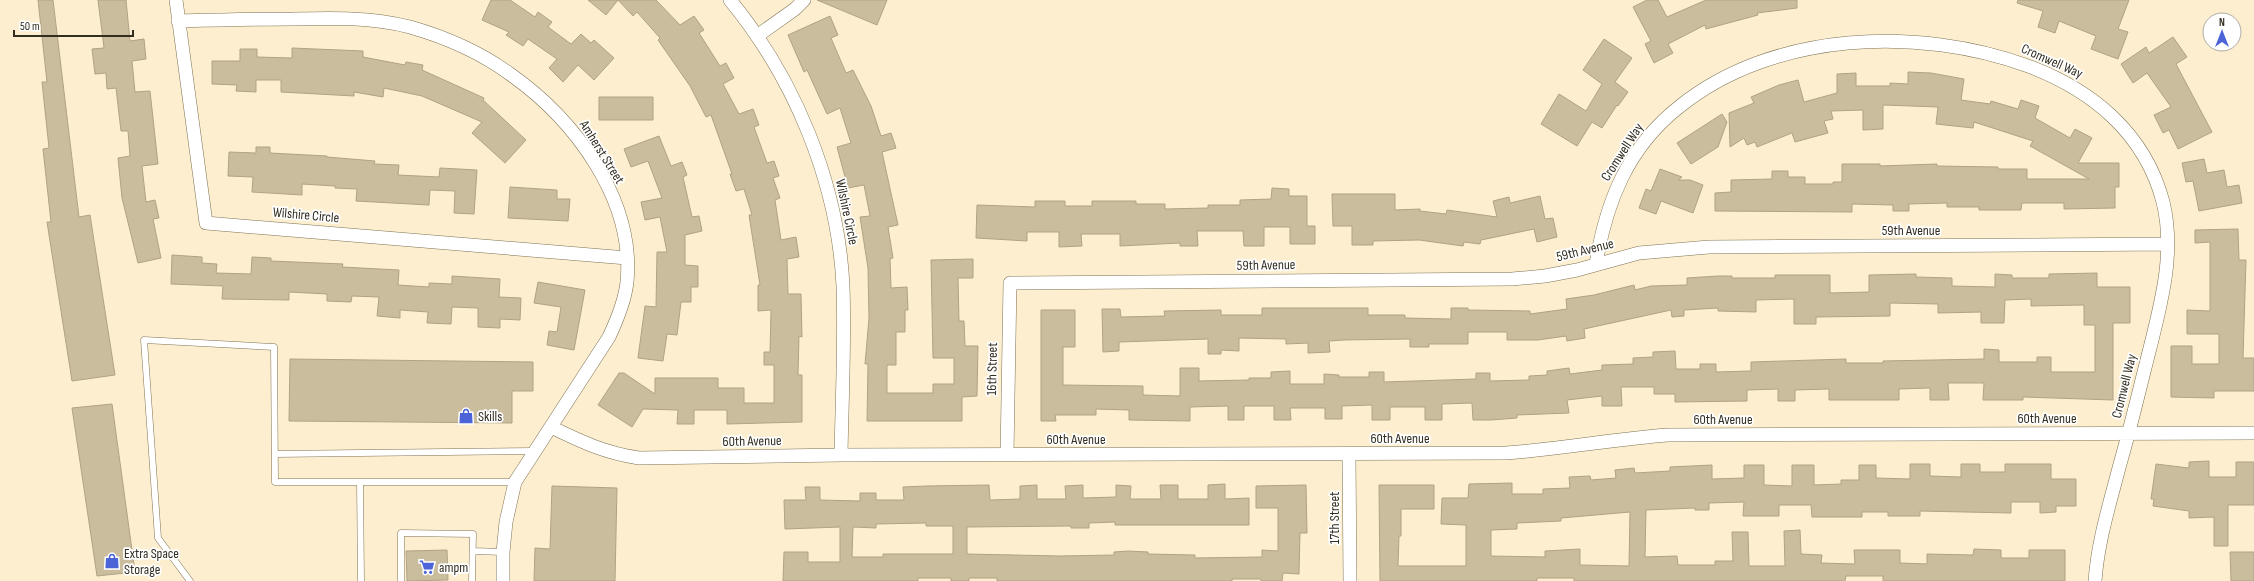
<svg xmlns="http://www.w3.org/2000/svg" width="2254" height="581" font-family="'Sofia Sans Condensed',sans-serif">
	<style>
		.building { fill: #cabd9e; stroke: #b0a385; fill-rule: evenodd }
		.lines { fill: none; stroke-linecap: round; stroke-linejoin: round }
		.lane-casing { stroke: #7f7356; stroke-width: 7 }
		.street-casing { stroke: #7f7356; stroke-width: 14 }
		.lane { stroke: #fff; stroke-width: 6 }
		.street { stroke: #fff; stroke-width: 13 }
		.labels { text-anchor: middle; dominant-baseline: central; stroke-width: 3.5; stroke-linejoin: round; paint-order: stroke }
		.street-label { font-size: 14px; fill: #322d21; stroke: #fff }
		.poi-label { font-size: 14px; fill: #322d21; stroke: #fff; text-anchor: start }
	</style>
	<rect width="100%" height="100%" fill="#fceece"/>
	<!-- building -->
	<path class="building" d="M38,0H53L79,217L90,215L115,375L72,381L47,222H51L43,149L49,148L42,82H47Z
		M98,0H126L130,41L144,39L146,59L132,61L135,92L150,91L158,164L142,166L146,202L155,200L159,218L153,219L161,258L138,263L122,198L118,158L130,156L128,131H121L116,88L107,89L106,73L95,74L92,49L104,48Z
		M491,0H510L535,17L538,12L552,22L548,27L571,44L581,34L591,43L594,40L614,58L594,80L578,65L563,82L549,68L557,59L528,39L523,46L506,35L509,32L482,20Z
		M588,0H656L680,25L694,16L704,30L699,33L720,66L726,63L734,78L723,84L739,114L753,109L759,125L754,127L767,163L774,161L779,176L773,178L780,198L775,200L781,240L796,237L799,257L787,259L788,294H801L802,337L799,336L798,375H802V422L727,424V410H694V424H677L678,410L643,409L632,427L598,405L619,373H624L655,394V378H718V388H744V403H774V365H764V352H770L771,310L758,311V285H760L749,215H752L744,189L736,191L730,174H732L711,115L706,117L690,86L658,40L660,38L637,12L633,16L618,0L606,15Z
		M817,0H887L877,25Z
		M1647,0H1658L1667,17L1706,0H1797V8L1757,13L1758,15L1706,29L1705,25L1668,44L1673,53L1654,63L1645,44L1651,41L1633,7Z
		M2018,0H2129L2118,29L2128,32L2118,59L2091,49L2096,36L2059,21L2055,33L2038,27L2043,11L2017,3Z
		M830,16L838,35L831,38L846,73L853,70L871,106L881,136L891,133L896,148L882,152L898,225L888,227L893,258L890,259L891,288L907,287L908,310H905V332H896V365H887V393H933V384H954V358H933L931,260L973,259V278H958L959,321H964L965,346H978L977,396L962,397V421H867L868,364H865L869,318L868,268L860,217L870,216L864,185L848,188L837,147L851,143L840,108L827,114L807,70L804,72L788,35Z
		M2173,37L2187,57L2176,64L2212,132L2178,149L2169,130L2163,133L2154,115L2171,107L2147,73L2133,83L2121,64L2146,47L2149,53Z
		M1604,39L1632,58L1615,82L1628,92L1618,106L1617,105L1602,128L1592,122L1577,146L1541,124L1559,94L1586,111L1602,84L1583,70Z
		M292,48L363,51V57L405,65L406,62L423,65L422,70L484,98L483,100L526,140L505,163L472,133L482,122L422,96L384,88L383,97L354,92V96L281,92V80H256V92L236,91L237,85L212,84V61H240V49H257V57L292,58Z
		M1908,72L1931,73L1964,79L1961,100L1990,104L1991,101L2018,109L2021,100L2039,106L2035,118L2070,138L2075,129L2092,138L2078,163H2119V187H2115V208L2064,209V203H2022L2021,210H1979V207H1947V203L1909,204V211H1893V205L1852,204V212L1715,211V193L1731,192V180L1772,179V171H1788V177H1805V184H1833V182H1842V164H1880V166L1937,164V166L1998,167V169H2027V179H2089L2030,146L2033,141L1974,122L1973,128L1936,124L1938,107L1883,105V129L1863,130V110L1831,111L1833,119L1824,121L1828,133L1795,142L1792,133L1757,147L1755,142L1747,145L1744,138L1730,147L1729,113L1754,103L1751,97L1779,85L1798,80L1804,102L1837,93V74L1856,73V86H1890V83L1908,84Z
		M599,97H653V120H599Z
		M1722,114L1727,122L1718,147L1691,164L1677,143Z
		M659,136L671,166L682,162L687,175L683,177L692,217L699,216L702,231L685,235V265L698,266V287H691V302H681L677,335L667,334L663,361L638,358L645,306L656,307L657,252H667L660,217L645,220L641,202L662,198L648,161L631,167L624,149Z
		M256,147H270V153L327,156V157L375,161L374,164L399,165L398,175L439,177L440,168L477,170L474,214L454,213L455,191L430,190L429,205L356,201L357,189L335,188V186L302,184V195L252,192L253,177L228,176L229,152L256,153Z
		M2204,159L2207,173L2224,170L2227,187L2239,185L2242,203L2199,211L2193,181L2186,182L2182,163Z
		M1660,169L1682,177L1678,180H1690L1703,185L1693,213L1661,201L1656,214L1639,208L1646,189L1651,191Z
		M510,187L557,190V199H570L568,221L508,218Z
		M1272,188L1289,189V196H1307V226H1315V244H1290V227H1264V246H1244L1243,231H1197L1198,246H1180V243L1120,246V234H1081L1082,246L1059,247V232H1027V241L976,238L977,205L1035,207V201H1065V206H1092V201H1136V204H1165V209L1208,208V205H1240V200L1271,199Z
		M1332,194H1395V210L1420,209V211L1446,214L1447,210L1497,217L1493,201L1509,197L1510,203L1540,196L1545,219L1553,218L1557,237L1537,242L1534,229L1481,240L1480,244L1464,242L1463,246L1419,240L1373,241V245H1352V226H1333Z
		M2238,229L2239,260H2246L2243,358H2254V391H2214V398L2171,397V346H2192V364H2219V334H2187V310L2210,311V242L2195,243V230Z
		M172,255L202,257V263L217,264L216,273L251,274L252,257L271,258V261L343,264L342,267L399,270L398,285L429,287V283L452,284V276L500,279L499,297L521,298L520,320L500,319V328L478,327V308L452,307L451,324L427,323L428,312L400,310V318L377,316L379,297L352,296L351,302L327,301V294L289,292V300L222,299L223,286L171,284Z
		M2097,273V287H2130V323H2113V400L2023,397V400H1983L1984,383H1948L1949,400H1930V388L1899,389V400H1829V389L1795,390V401H1778V389L1747,390V401L1675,402V394H1654V387H1621L1622,406H1602V396L1567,400L1569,413L1517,415V418L1491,420H1473L1472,403L1442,404V420H1425V407H1390V420H1372V405L1342,406V419H1325V408H1290L1291,420H1274V406H1244V420H1228V406L1190,407V421L1129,420V410L1096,409V415H1055L1056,421H1041V310H1075V347H1063V385L1143,386V395L1180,396V368H1199V381L1249,380V378H1271V372L1290,371V384H1324V374L1339,375V377H1369V372H1384V382L1476,379V373H1490V381L1529,380V376L1547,375V371L1569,368L1570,374L1602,370V365L1633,364V358L1653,357V352L1675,351L1676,369H1700V364H1716V372L1751,371V362L1846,359V363H1883V361L1984,359V349L1999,350V362H2037V357H2051V372H2095V325H2084V305L2031,306V299L2005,300L2004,323H1981V312L1938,313V304L1890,303V316L1816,317V324H1794V299L1756,300V312L1718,311V308L1684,310V316L1672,317L1671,310L1584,329L1585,338L1567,341L1566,336L1538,340H1507V332H1468V344H1429V347H1410V339L1344,340L1329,341L1330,352L1308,353V343L1286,344V339L1239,338V351L1221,350V354H1208V339L1119,342V351L1103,352L1102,309H1120L1121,317L1165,316L1164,311L1221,310V315H1262V308H1368V315H1405V318L1451,319V308H1468V310L1530,311V314L1567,309L1566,299L1594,295L1634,285L1635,290L1651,286L1687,285V278L1718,276H1732V278H1775V275H1830V293L1869,292V275L1916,274V277L1952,278V286L1995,287V274L2012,275V278H2049V274Z
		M538,282L585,290L574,350L547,345L549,331L557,332L561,307L534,303Z
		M290,359L533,362V391H512V423L289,421Z
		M112,404L135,572L97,576L72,408Z
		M2209,461V477H2236V462H2254V505H2228V546H2214V517L2189,518V511L2153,506L2154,499H2151L2156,464L2189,468V462Z
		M1910,464H1930V476L1961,477V464H1980V472H2005V464H2051V479H2076V506H2056V512L2040,513V502H2011V513L1920,511V516H1888V512H1862V517H1812L1811,505H1779V516H1743L1744,502L1709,503V510H1695V508L1646,510L1645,557L1677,556L1678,565H1715V561H1733L1732,532H1748L1749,566H1785L1784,531L1800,530L1801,554L1822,555L1821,563L1855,564L1854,550H1900V563L1927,564V554L1973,555L1974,549L2001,550V558H2029V550H2065V581H1883V576H1846L1845,581H1574V578H1537V581H1380L1379,485H1434V509H1401V536H1399L1398,566H1466V525L1441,524L1442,498H1468L1469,484L1512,483V494H1543V489L1570,488L1569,477L1590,476L1591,480L1616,478L1615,470L1634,468L1635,473L1670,471V467L1712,465V479L1744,478V465H1764V485L1792,486V465H1814V485L1841,484V480H1859V465H1876V478L1910,479ZM1630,512L1629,566L1580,565V549L1545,551V557L1491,556V530L1517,529V523L1561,521V518Z
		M1225,484V499L1249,498V525H1115V522L1089,523V528H1071V526L967,527V554L1060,556L1114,555V552L1128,551L1148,552V554L1195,555V558L1262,557V550L1278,551V508H1256V486L1306,485L1307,533H1300L1299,574L1283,573L1282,581H1261V579H1232V581H997V578H969V581H951V578H918V581H783L784,552H808V562H840V527L785,529L784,500H806L805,487H820V500L860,501V493H876V500H904L903,487L926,486L989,485L990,500L1020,499V486L1037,485V499H1066L1065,486L1083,485V498L1116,497V485L1131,486L1130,499H1161L1160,485H1178V499H1208V485ZM926,523V526H953V554H883V557H852L853,527L876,528V524Z
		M552,486L617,488L615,581H534L535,548L550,549Z
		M447,550L448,580L407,581L406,551Z
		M2230,552H2254V581H2231Z"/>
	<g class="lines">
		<!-- lane casing -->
		<g class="lane-casing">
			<path id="lane" d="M275,454L535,451
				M360,482L361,581
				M473,551L503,552
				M190,581L158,538L144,340L274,347L275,482H515
				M401,581V533L473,534L472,581"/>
		</g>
		<!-- street casing -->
		<g class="street-casing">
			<path id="street" d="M176,0L206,223L627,258
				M730,0C795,79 838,183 843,286C845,342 842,399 841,455
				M178,21C217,20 255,19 293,19C332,18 371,17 410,27C445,37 480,52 510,74C574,119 635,199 627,282C625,301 617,320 609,337L515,482L506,522L503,552V581
				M757,36L795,9L804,0
				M1596,264C1606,202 1628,147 1679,107C1773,31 1919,26 2028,66C2092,90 2145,133 2163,202C2175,251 2162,300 2150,348C2140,387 2131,426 2120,464C2110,503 2098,540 2095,581
				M551,427C582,442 605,453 639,458L841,455L1506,453C1561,449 1614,439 1668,435L2254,433
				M1007,455L1010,283L1512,279L1545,276L1577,270L1639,253L1709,247L2168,244
				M1349,455L1350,581"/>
		</g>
		<!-- lane -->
		<use href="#lane" class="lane"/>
		<!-- street -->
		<use href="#street" class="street"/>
	</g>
	<!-- icons -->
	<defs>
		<g id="shop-bare" transform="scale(1.2)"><path d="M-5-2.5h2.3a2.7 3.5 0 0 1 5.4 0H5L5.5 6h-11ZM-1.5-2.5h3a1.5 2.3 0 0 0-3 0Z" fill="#4c64d8" stroke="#fff" stroke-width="2.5" paint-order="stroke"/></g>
		<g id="supermarket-bare" transform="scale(1.2)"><path d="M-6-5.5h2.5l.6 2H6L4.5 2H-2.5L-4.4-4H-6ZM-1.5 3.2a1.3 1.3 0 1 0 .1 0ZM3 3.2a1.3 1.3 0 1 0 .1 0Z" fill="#4c64d8" stroke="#fff" stroke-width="2.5" paint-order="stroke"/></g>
	</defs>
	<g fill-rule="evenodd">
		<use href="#shop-bare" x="466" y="416"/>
		<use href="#shop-bare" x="112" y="561"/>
		<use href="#supermarket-bare" x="427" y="567"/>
	</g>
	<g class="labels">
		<!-- street labels -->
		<g class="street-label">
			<text transform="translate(2052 61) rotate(24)">Cromwell Way</text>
			<text transform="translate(602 152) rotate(58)">Amherst Street</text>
			<text transform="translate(1622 152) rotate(-57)">Cromwell Way</text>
			<text transform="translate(847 212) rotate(78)">Wilshire Circle</text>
			<text transform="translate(306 215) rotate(5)">Wilshire Circle</text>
			<text x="1911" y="230">59th Avenue</text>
			<text transform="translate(1585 250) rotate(-14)">59th Avenue</text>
			<text transform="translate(1266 265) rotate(-1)">59th Avenue</text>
			<text transform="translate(992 369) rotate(-89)">16th Street</text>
			<text transform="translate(2124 386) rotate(-76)">Cromwell Way</text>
			<text x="2047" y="418">60th Avenue</text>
			<text x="1723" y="419">60th Avenue</text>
			<text x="1400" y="438">60th Avenue</text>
			<text x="1076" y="439">60th Avenue</text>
			<text transform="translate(752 441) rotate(-1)">60th Avenue</text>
			<text transform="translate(1334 518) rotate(-90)">17th Street</text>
		</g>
		<!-- poi labels -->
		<g class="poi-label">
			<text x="478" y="416">Skills</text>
			<text x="124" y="553">Extra Space<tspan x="124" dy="16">Storage</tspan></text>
			<text x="439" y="567">ampm</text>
		</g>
	</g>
	<!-- north arrow -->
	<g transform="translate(2222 32)"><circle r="19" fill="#ffffff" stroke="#adaba6"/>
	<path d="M0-3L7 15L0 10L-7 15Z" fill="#4c64d8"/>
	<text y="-6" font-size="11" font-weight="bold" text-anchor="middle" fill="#322d21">N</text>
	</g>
	<!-- scale -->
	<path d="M14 30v6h119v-6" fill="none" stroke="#322d21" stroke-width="2"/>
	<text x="20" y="30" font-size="12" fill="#322d21" stroke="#ffffff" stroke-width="3" paint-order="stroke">50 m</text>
</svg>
